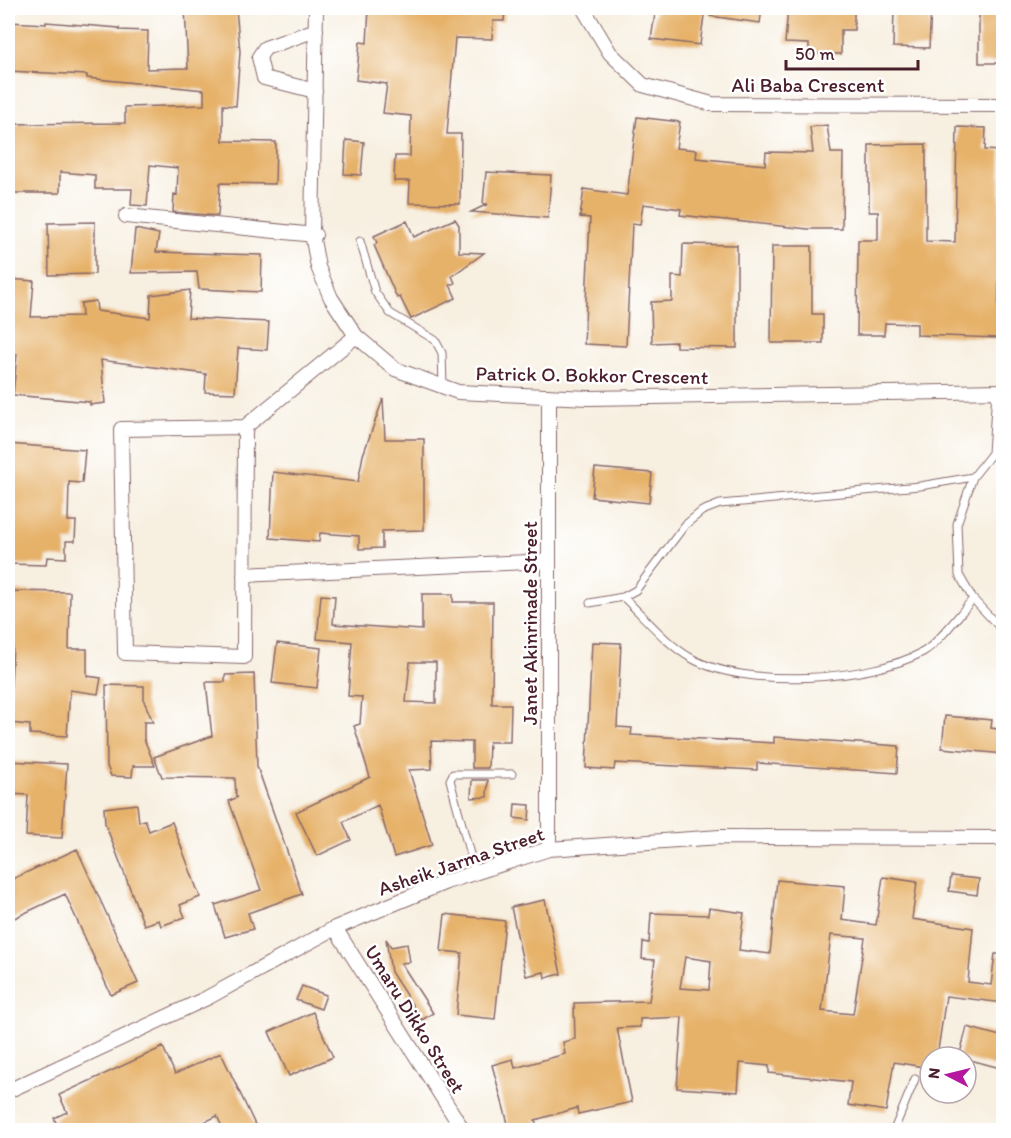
<svg xmlns="http://www.w3.org/2000/svg" width="1011" height="1138" font-family="Itim,sans-serif">
	<style>
		.building { fill: #e6b168; fill-rule: evenodd }
		.lines { fill: none; stroke-linecap: round; stroke-linejoin: round }
		.service-casing { stroke: #87686a; stroke-width: 9 }
		.minor-casing { stroke: #87686a; stroke-width: 16 }
		.service { stroke: #fff; stroke-width: 7 }
		.minor { stroke: #fff; stroke-width: 14 }
		.labels { text-anchor: middle; dominant-baseline: central; stroke-width: 5; stroke-linejoin: round; paint-order: stroke }
		.street-label { font-size: 20px; fill: #4a1f2b; stroke: #fff }
	</style>
	<rect width="100%" height="100%" fill="#fff"/>
	<filter id="ink" filterUnits="userSpaceOnUse"><feTurbulence type="fractalNoise" baseFrequency=".0167" numOctaves="2"/><feDisplacementMap in="SourceGraphic" scale="12" xChannelSelector="R" yChannelSelector="G"/><feConvolveMatrix kernelMatrix="1 2 1 2 8 2 1 2 1" color-interpolation-filters="sRGB"/></filter>
	<filter id="wash" filterUnits="userSpaceOnUse"><feTurbulence type="fractalNoise" baseFrequency=".008" numOctaves="4" result="noise"/><feDisplacementMap in="SourceGraphic" scale="24" xChannelSelector="R" yChannelSelector="G"/><feGaussianBlur stdDeviation="1.35" result="paint"/><feColorMatrix in="noise" values="0 0 0 0 0 0 0 0 0 0 0 0 0 0 0 0 0 1.4 0 .05"/><feComposite in="paint" operator="in"/></filter>
	<g filter="url(#wash)">
		<rect width="100%" height="100%" fill="#f7efe0"/>
		<g id="blocks">
			<!-- building -->
			<path class="building" d="M185,8H236L240,52L236,106L223,105V141L276,142L275,184L220,183L218,216L173,212L174,194L177,195L178,168L150,165L147,206L131,205L132,189H95V175L60,172V193H8V124L125,123V107L204,105V90L87,78V75L8,71V22L46,24V22L119,28V30L148,31L147,69L188,68Z
				M369,8H505L504,21H493L492,39L455,38L447,134H461L460,204L409,203L410,181H394L395,156H410L411,116L383,113L387,84L356,80L360,42L367,43Z
				M656,8H705L700,45L651,39Z
				M711,8H762L760,23L710,16Z
				M788,8H854V30H841V54H809V44L785,43Z
				M894,8H931L929,48L893,47Z
				M979,8H1004V63H979Z
				M637,117L680,122L676,148L697,150L696,158L765,165L766,152L813,153L810,127L827,125L831,153H843L842,229H808L680,215L681,209L643,204L640,225L632,224L626,346L584,344L590,218L580,217L584,189L627,195Z
				M957,127L986,128L985,150L1001,151L998,338L917,335V324L885,323L884,335H857L858,240H878V212H869V145L926,144V241L955,242Z
				M346,140L364,142L361,175L344,174Z
				M486,172L551,175L548,218L471,212L488,204H483Z
				M455,219L459,225V252L484,253L452,276L455,283L450,285L456,298L411,319L400,297L397,298L374,245L377,243L374,236L407,221L414,237Z
				M95,222V274L49,275L48,223Z
				M135,229L159,234L156,252L262,255L261,292L199,289L197,272L131,273Z
				M683,244L737,245V348L676,347V342L652,343L651,302L672,301V276L682,277Z
				M772,246H812V314H823V343H771Z
				M8,279L34,281L31,317L82,316L81,303L96,301L97,311L150,318L151,295L190,290L188,318L269,322L267,350L238,348L235,393L205,392L206,374L101,360L105,403L90,405V402L13,395L17,354H11Z
				M383,399L385,439H424V530L382,531V548L359,549V536L320,533L319,542L270,538L273,472L358,482L363,455Z
				M8,444L85,450L82,483L69,482L68,521H76L75,541H66V558L47,557L46,565L8,564Z
				M595,468L652,473L649,503L592,497Z
				M8,591L70,592L69,649H87V676L101,678L98,694L70,690L67,736L30,734V725L9,723L13,645H8Z
				M422,594H453V602H493L492,704H511L510,742H489L488,768H472V742L431,741L432,769L409,770L432,845L394,857L378,805L343,822L351,840L317,856L296,812L370,777L354,726L360,724L362,697L348,696L352,642L317,639L321,595L335,596L333,624L422,630ZM410,662H436V703L406,702Z
				M592,642L621,643L617,727L632,728L631,735L774,743V737L899,746L897,773L757,763V770L615,763L614,770L586,768Z
				M277,643L321,648L317,688L272,683Z
				M254,674L257,766L302,894L248,913L253,929L225,937L215,905L261,890L229,801L238,797H236L235,778L162,777L154,757L212,736L206,682H225V675Z
				M106,685L144,686V701L153,722H144V739L155,766H133L132,777L111,776L107,766Z
				M945,716L992,720L991,728L1004,730V754L942,748Z
				M8,761L67,764L62,838L26,836L28,795L8,794Z
				M472,780H488L487,797L471,798Z
				M137,804L139,822L145,820L149,831L172,822L200,897L180,905L185,917L161,926L159,920L144,925L105,823L104,808Z
				M515,804L530,805L529,820L514,818Z
				M77,849L138,983L111,995L65,894L8,921V881Z
				M951,876L979,879L977,895L949,891Z
				M883,877L917,882L912,919L973,928L968,982L991,985L995,954H1004V1003L946,996L937,1057H930V1068L894,1062L886,1111L848,1105L851,1082L769,1073V1066L740,1063L738,1092L677,1088L682,1017L640,1019V1027L617,1028L632,1102L578,1114L577,1108L535,1120L538,1131H510L492,1065L513,1059L515,1068L565,1054L563,1042L575,1039L574,1003L649,1001L655,960L642,959L643,942L649,943L651,913L708,915L709,908L744,913L739,950L770,954L777,880L845,886L842,920L876,925ZM831,935L865,938L853,1014L822,1011ZM685,957L711,961L709,990L680,988Z
				M545,900L561,974L545,978L544,972L526,976L511,907Z
				M445,914L505,921L495,1019L456,1015L462,953L441,951Z
				M386,939L391,947L407,944L410,962L401,963L433,1013L422,1020L391,972Z
				M302,986L326,995L321,1009L296,1000Z
				M313,1012L333,1057L289,1076L269,1032Z
				M967,1027L1004,1037V1069L959,1057Z
				M163,1047L175,1074L221,1053L258,1131H224L217,1116L186,1131H60L54,1118L67,1112L59,1095Z"/>
		</g>
	</g>
	<g filter="url(#ink)">
		<use href="#blocks" fill-opacity="0" stroke="#87686a" stroke-width="1.5"/>
		<g class="lines">
			<!-- service casing -->
			<g class="service-casing">
				<path id="service" d="M360,241L375,292L390,313L435,340L442,353L443,386
					M996,391L992,453L973,477L957,524L959,575L973,599L1004,632
					M623,597C645,617 665,643 691,658C744,689 870,681 923,652C939,643 960,613 973,599
					M590,603L623,597L636,590L685,525L702,511L720,504L920,486L973,477
					M475,873L450,780L453,774H512
					M894,1130L915,1079"/>
			</g>
			<!-- minor casing -->
			<g class="minor-casing">
				<path id="minor" d="M316,8L312,234L318,267L331,298L356,336L395,369L458,392L589,398L1004,391
					M583,8L610,53L643,85L712,104L1004,105
					M315,91L264,78L259,57L265,48L316,30
					M126,216L315,235
					M549,396V849
					M245,427L244,657L125,653L121,429L245,427L356,336
					M244,575L549,561
					M335,928L463,1130
					M8,1091L207,998L335,928L446,882L549,849L720,837L1004,838"/>
			</g>
			<!-- service -->
			<use href="#service" class="service"/>
			<!-- minor -->
			<use href="#minor" class="minor"/>
		</g>
	</g>
	<g class="labels">
		<!-- street labels -->
		<g class="street-label">
			<text x="808" y="85">Ali Baba Crescent</text>
			<text transform="translate(592 375) rotate(1)">Patrick O. Bokkor Crescent</text>
			<text transform="translate(530 623) rotate(-90)">Janet Akinrinade Street</text>
			<text transform="translate(461 861) rotate(-19)">Asheik Jarma Street</text>
			<text transform="translate(415 1019) rotate(58)">Umaru Dikko Street</text>
		</g>
	</g>
	<!-- margin -->
	<rect width="1011" height="1138" fill="none" stroke="#fff" stroke-width="30"/>
	<!-- north arrow -->
	<g transform="translate(948 1075) rotate(277)"><circle r="28" fill="#ffffff" stroke="#b7a5aa" stroke-width="1.5"/>
	<path d="M0-4.5L10 22L0 15L-10 22Z" fill="#b5179e"/>
	<text y="-9" font-size="16" font-weight="bold" text-anchor="middle" fill="#4a1f2b">N</text>
	</g>
	<!-- scale -->
	<path d="M786 60v9h132v-9" fill="none" stroke="#4a1f2b" stroke-width="3"/>
	<text x="795" y="60" font-size="18" fill="#4a1f2b" stroke="#ffffff" stroke-width="4.5" paint-order="stroke">50 m</text>
</svg>
